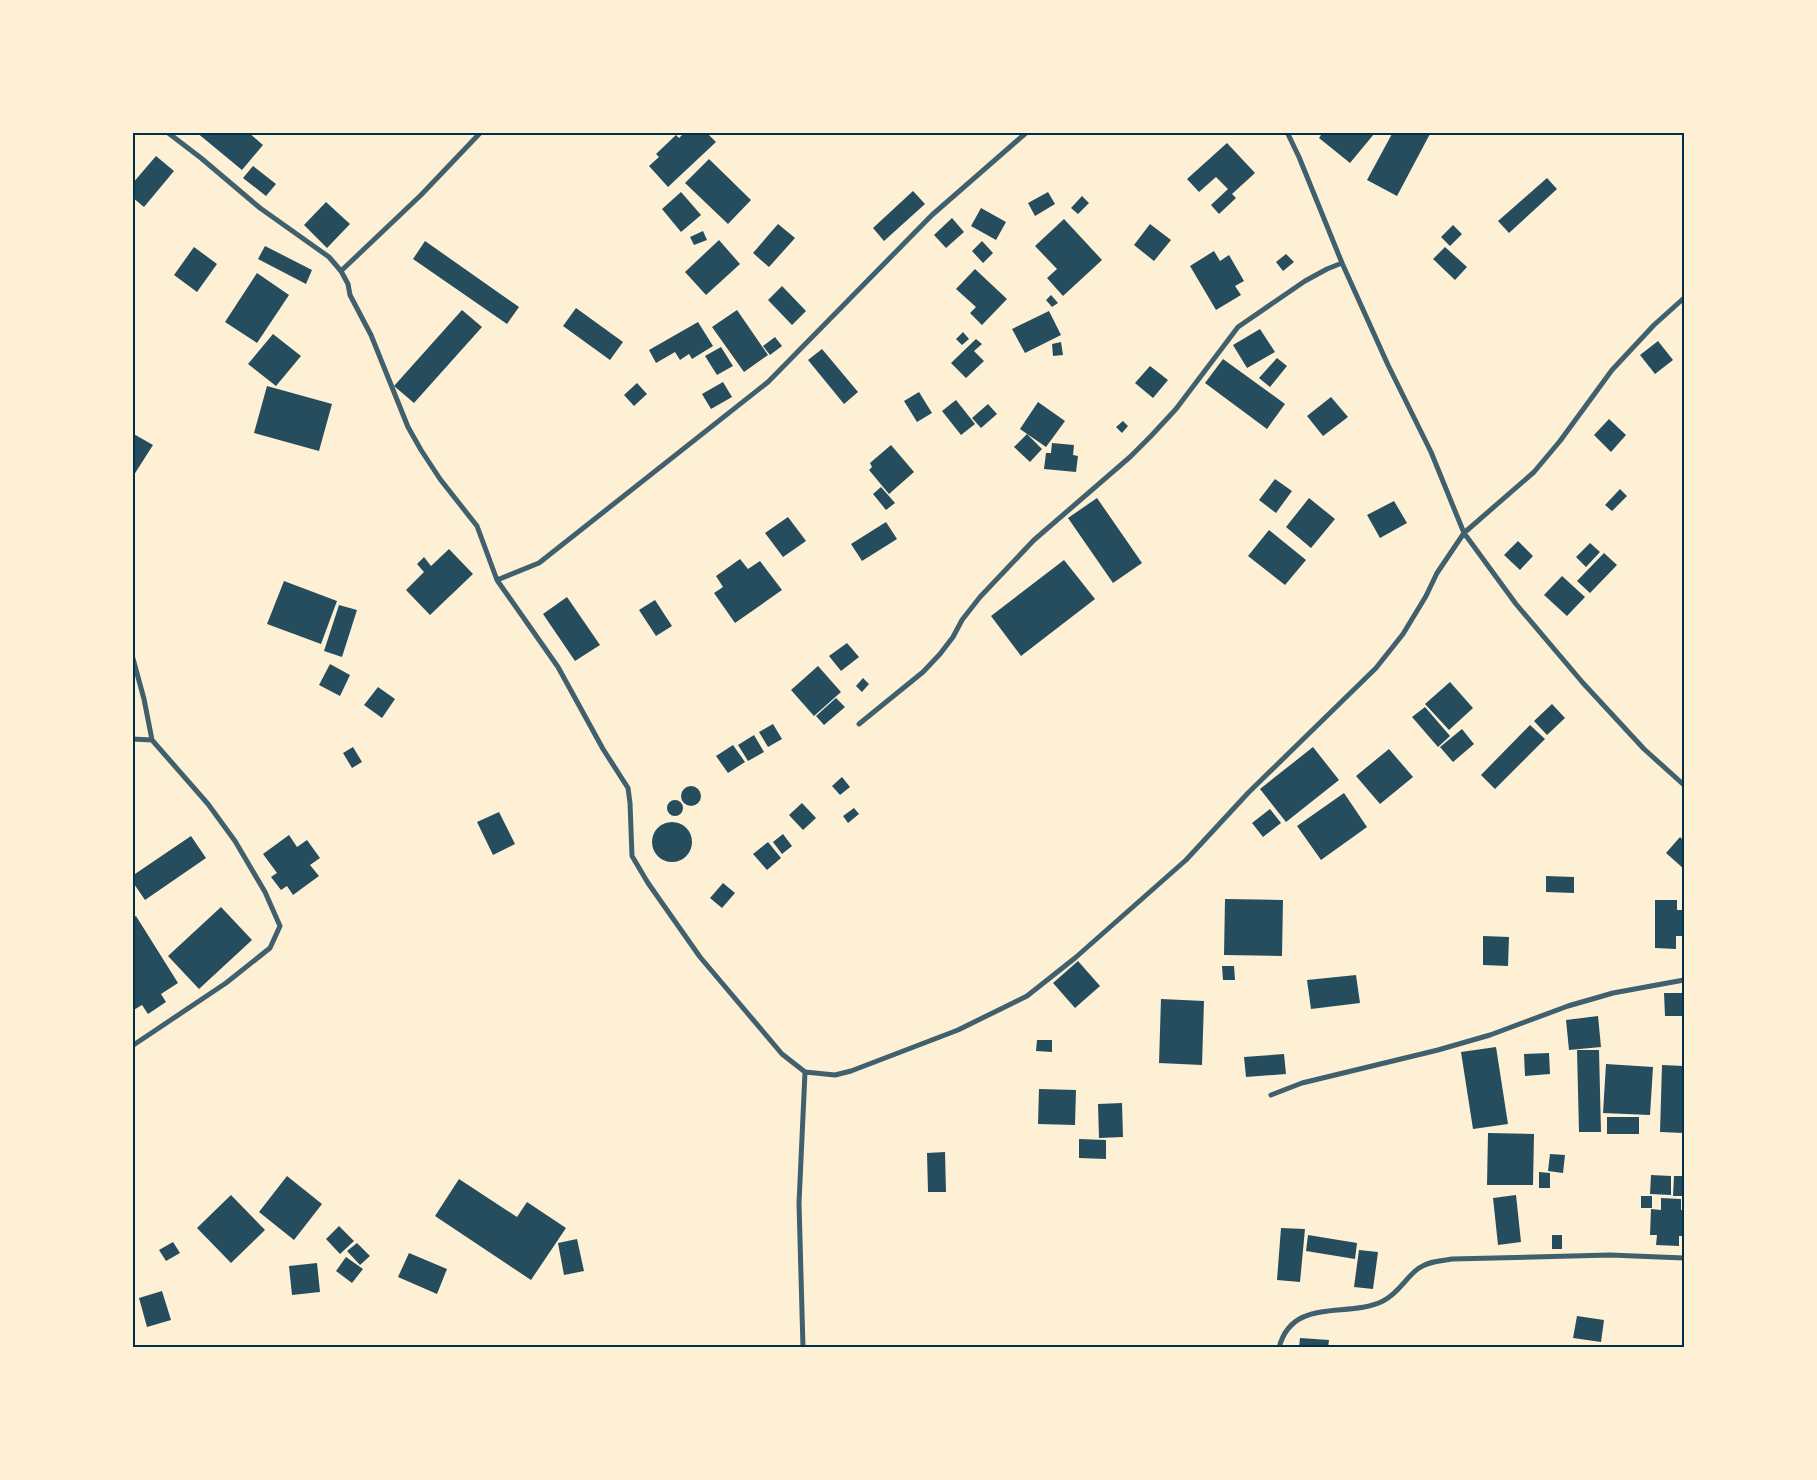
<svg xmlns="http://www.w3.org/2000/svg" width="1817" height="1480" font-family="Montserrat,sans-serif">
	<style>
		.building { fill: #264d5e }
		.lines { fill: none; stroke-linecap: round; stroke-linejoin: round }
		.minor { stroke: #3f606c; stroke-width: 5 }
		.neatline { fill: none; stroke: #003049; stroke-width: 2 }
	</style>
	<rect width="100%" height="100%" fill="#fdf0d5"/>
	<!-- building -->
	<path class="building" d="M196,132H248L263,145L242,170Z
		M685,132H695L697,135L699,132H706L716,142L668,187L649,166L659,157L656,154L676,135L679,138Z
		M1323,132H1372L1374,134L1350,163L1319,138Z
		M1393,132H1431L1397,196L1367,180Z
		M1227,143L1255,173L1232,194L1236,198L1219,214L1211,205L1228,189L1216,177L1199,192L1187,179Z
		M156,156L174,171L144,207L132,197V184Z
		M709,159L751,200L728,224L685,183Z
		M253,166L276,184L266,196L243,178Z
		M1547,178L1557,189L1509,233L1498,221Z
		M913,191L925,204L884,241L873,228Z
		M681,192L701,215L681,232L662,209Z
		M1048,192L1055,204L1035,216L1028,203Z
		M1082,196L1089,203L1078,214L1071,208Z
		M326,202L350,224L327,248L304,225Z
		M981,208L1006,222L996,240L971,226Z
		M952,218L964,232L946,248L934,235Z
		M1064,219L1102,260L1063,296L1047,278L1057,269L1035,246Z
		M778,224L795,238L769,267L753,253Z
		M1150,224L1171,240L1154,261L1134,245Z
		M1453,225L1462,234L1450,246L1441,237Z
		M703,231L707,240L694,245L690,237Z
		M719,240L740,264L706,295L685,272Z
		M425,241L519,307L507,324L413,259Z
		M982,241L993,253L983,263L972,251Z
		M265,246L312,270L306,284L258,259Z
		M194,247L217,264L197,292L174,275Z
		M1445,247L1467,267L1455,280L1433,259Z
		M1214,251L1220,261L1229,255L1244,281L1235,286L1241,295L1216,310L1190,266Z
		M1286,254L1294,262L1283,271L1276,262Z
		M975,269L1007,299L982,325L970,313L976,307L956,289Z
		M257,273L289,295L257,343L225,322Z
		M782,286L806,311L792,325L768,300Z
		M1051,295L1058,303L1052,307L1046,300Z
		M576,308L623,342L610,360L563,326Z
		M462,310L482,327L414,403L394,386Z
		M737,310L768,355L744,372L712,327Z
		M1049,311L1061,335L1025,353L1012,329Z
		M698,322L713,346L692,359L689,354L680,360L675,352L656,363L649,350Z
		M1260,329L1275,352L1247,368L1233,345Z
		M963,332L969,339L962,345L956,339Z
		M273,334L301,356L276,386L248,364Z
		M775,337L782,346L770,355L763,346Z
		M976,339L982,344L974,351L984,361L966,378L951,363Z
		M1658,341L1673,360L1655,374L1640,355Z
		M1061,342L1063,355L1053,356L1052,344Z
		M721,347L733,366L717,375L705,356Z
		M822,349L858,392L844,404L808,360Z
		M1277,358L1287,366L1270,387L1259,378Z
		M1223,359L1285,404L1267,429L1205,383Z
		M1150,366L1168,380L1153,398L1135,383Z
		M723,382L732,397L711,409L702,394Z
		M637,383L647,394L634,406L624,395Z
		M267,386L332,404L319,451L254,433Z
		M919,392L932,413L917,422L904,401Z
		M1331,397L1348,417L1323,436L1307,416Z
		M956,400L975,424L961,435L942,411Z
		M1038,402L1065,421L1046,447L1020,429Z
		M988,404L997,414L981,428L972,418Z
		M1609,419L1626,435L1611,452L1594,435Z
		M1123,421L1128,426L1122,433L1116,427Z
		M132,433L153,445L132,478Z
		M1027,434L1042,449L1030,462L1014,447Z
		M1052,443L1074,445L1073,455L1078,456L1076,472L1044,469L1046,453H1051Z
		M891,445L914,472L889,494L869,470L872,467L870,463Z
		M1275,479L1292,491L1276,513L1259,500Z
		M881,487L895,503L886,510L873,494Z
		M1620,489L1627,496L1612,511L1605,505Z
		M1097,498L1142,563L1113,583L1068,518Z
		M1309,498L1335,519L1311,548L1286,527Z
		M1394,501L1407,523L1380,538L1367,515Z
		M788,517L806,541L783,557L765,533Z
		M886,522L897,539L862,561L851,544Z
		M1269,530L1306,560L1285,585L1248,556Z
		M1518,541L1533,556L1520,570L1504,555Z
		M1590,543L1600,552L1586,567L1576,557Z
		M449,549L473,574L430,615L406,590L424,572L417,564L424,557L431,566Z
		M1604,553L1617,565L1590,593L1577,581Z
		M740,559L748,569L760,561L782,590L735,623L714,593L723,587L716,576Z
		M1064,560L1095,599L1021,656L991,616Z
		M1562,576L1585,597L1567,616L1544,595Z
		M284,581L337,601L321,644L267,624Z
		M567,597L600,645L575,661L543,614Z
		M655,600L672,626L656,636L639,610Z
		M339,605L357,610L342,657L324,651Z
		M847,643L859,657L841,671L829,656Z
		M330,664L350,675L340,696L319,685Z
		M818,666L841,692L814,716L791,690Z
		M863,678L869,684L862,692L856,686Z
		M1450,682L1473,708L1449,730L1425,704Z
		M378,687L395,699L382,718L364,705Z
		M836,698L845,707L824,725L816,716Z
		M1552,704L1565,718L1547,735L1534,721Z
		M1425,707L1450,736L1438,747L1412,717Z
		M773,724L782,739L768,747L759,732Z
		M1530,725L1545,739L1495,789L1481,775Z
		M1462,729L1474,744L1453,762L1440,747Z
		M754,735L764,752L748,761L738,745Z
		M733,745L745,762L728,773L716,756Z
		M353,747L362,762L352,768L343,753Z
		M1313,747L1339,780L1286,822L1260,789Z
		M1389,749L1413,777L1380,804L1356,776Z
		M842,777L850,787L840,795L832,786Z
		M681 796a10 10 0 1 1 20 0a10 10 0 1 1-20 0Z
		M1344,793L1367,827L1321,860L1297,826Z
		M667 808a8 8 0 1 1 16 0a8 8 0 1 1-16 0Z
		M802,803L816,818L803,830L789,815Z
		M854,808L859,814L848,823L843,816Z
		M1270,809L1281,823L1263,837L1252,823Z
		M499,812L515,844L493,855L477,822Z
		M652 842a20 20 0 1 1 40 0a20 20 0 1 1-40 0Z
		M783,834L792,846L782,854L773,842Z
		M289,835L297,847L307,840L320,858L310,865L319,876L293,895L287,886L281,890L271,877L277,873L263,854Z
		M191,836L206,858L145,900L132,881V876Z
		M1680,837L1684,841V869L1666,853Z
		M768,842L781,858L767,870L753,854Z
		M1546,876L1574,877V893L1546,892Z
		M723,883L735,893L722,908L710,898Z
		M1225,899L1283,900L1282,956L1224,955Z
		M1655,900H1677V910H1684V936H1676V949L1655,948Z
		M221,907L252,940L199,989L168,956Z
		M136,916L178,983L161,994L166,1002L148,1014L142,1005L132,1011V918Z
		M1483,936L1509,937L1508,966L1483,965Z
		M1078,961L1100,986L1075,1008L1053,983Z
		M1222,966H1234L1235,980H1223Z
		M1356,975L1360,1003L1311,1009L1307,980Z
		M1664,993H1684V1016H1665Z
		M1161,999L1204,1001L1202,1065L1159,1063Z
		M1598,1016L1601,1047L1569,1050L1566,1020Z
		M1037,1040H1052V1052L1036,1051Z
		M1496,1047L1508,1124L1473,1129L1461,1052Z
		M1577,1050H1599L1601,1132H1579Z
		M1549,1053L1550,1074L1525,1076L1524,1054Z
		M1284,1054L1286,1074L1246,1077L1244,1057Z
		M1606,1064L1653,1067L1650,1115L1603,1113Z
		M1662,1065L1684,1066V1133L1660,1132Z
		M1039,1089L1076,1090L1075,1125L1038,1124Z
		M1122,1103L1123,1137L1099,1138L1098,1104Z
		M1607,1117H1639V1134H1607Z
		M1488,1133L1534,1134L1533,1185H1487Z
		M1079,1139L1106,1140V1159L1079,1158Z
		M945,1152L946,1192H928L927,1153Z
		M1550,1154L1565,1155L1563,1173L1548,1171Z
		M1539,1172L1550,1173V1188H1539Z
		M1651,1175L1671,1176V1195L1650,1194Z
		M287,1176L322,1204L294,1240L259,1212Z
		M1674,1176H1684V1196H1673Z
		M459,1179L517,1217L527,1202L566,1228L531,1280L435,1216Z
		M231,1195L265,1230L231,1263L197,1228Z
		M1516,1195L1521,1242L1498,1245L1493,1198Z
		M1641,1196H1652V1208H1641Z
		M1661,1198L1681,1199V1210H1684V1236H1679V1246L1656,1245L1657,1235H1650L1651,1209L1661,1210Z
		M339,1226L354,1241L340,1254L326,1239Z
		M1281,1228L1305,1229L1300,1282L1277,1280Z
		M1308,1235L1357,1243L1355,1259L1306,1251Z
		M1552,1235H1562V1249H1552Z
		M577,1239L584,1271L564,1275L558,1243Z
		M173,1242L180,1253L166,1261L159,1250Z
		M357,1243L370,1256L360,1265L347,1251Z
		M1359,1250L1378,1252L1373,1289L1354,1287Z
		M409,1253L447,1269L437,1294L398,1277Z
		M346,1257L363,1269L352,1283L336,1271Z
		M317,1263L320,1292L292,1295L289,1266Z
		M162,1291L171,1320L147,1327L139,1298Z
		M1577,1316L1604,1320L1601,1342L1573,1338Z
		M1300,1338L1329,1340L1328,1348H1299Z"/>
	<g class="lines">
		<!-- minor -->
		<path class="minor" d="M167,132L201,158L260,208L329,257L341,271L348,284L350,295L371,335L408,427L421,450L440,479L477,526L497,580L558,667L603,749L628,788L630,803L632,856L648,883L700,957L782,1054L805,1072L799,1203L803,1348
			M1287,132L1299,157L1342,263L1388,365L1431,452L1464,533L1516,604L1583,683L1644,749L1684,785
			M341,271L421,195L481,132
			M497,580L539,563L768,382L932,215L1027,132
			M132,655L144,699L152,740L208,804L235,841L265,892L280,926L270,948L226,983L132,1046
			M859,724L923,672L940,654L953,637L962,620L980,597L1034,540L1130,457L1151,436L1176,409L1238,327L1305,281L1327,269L1342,263
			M132,739L152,740
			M805,1072L835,1075L851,1071L958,1030L1027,996L1075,958L1186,860L1248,793L1376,668L1403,634L1426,596L1437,573L1464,533L1534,472L1560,441L1612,370L1654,325L1684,298
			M1271,1095L1302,1083L1438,1050L1490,1035L1568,1006L1613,993L1684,980
			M1279,1348C1292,1296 1348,1319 1383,1301C1399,1293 1406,1277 1419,1268C1429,1261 1441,1261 1452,1259L1610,1255L1684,1258"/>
	</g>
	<!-- border -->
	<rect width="1817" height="1480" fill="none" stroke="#fdf0d5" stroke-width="268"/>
	<rect x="134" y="134" width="1549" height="1212" class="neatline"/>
</svg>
